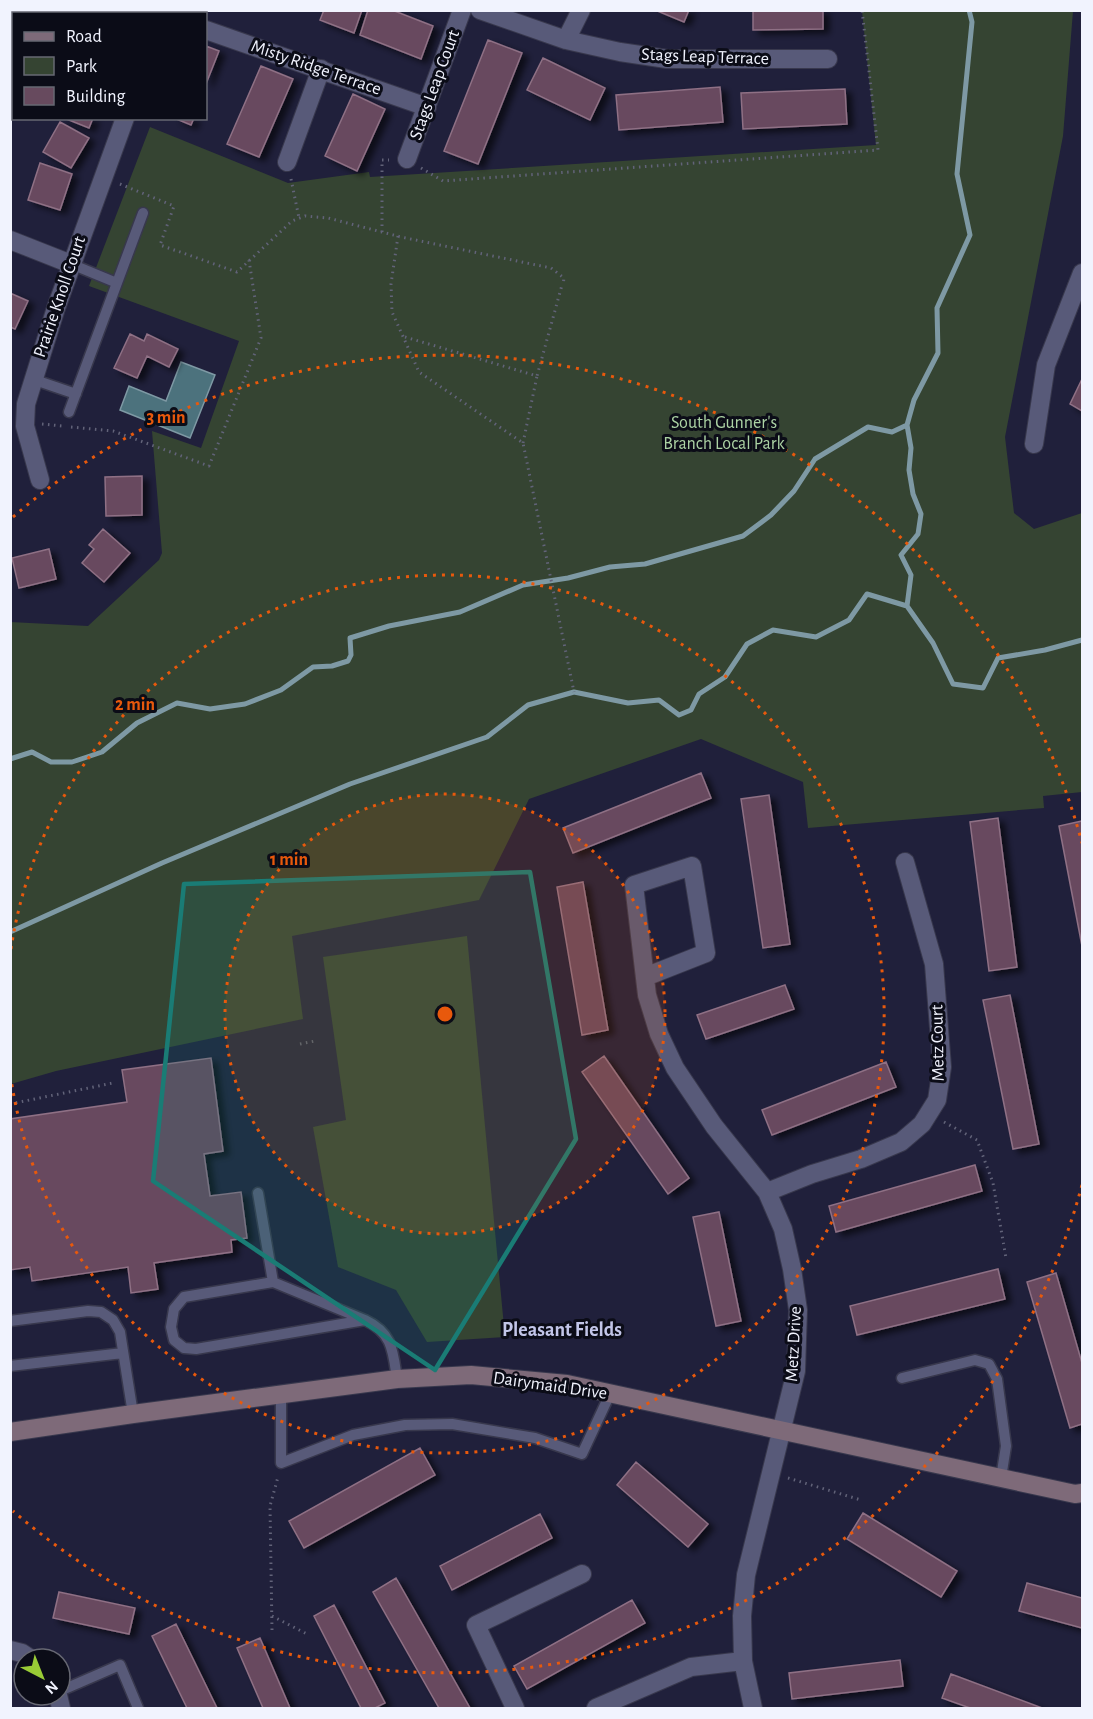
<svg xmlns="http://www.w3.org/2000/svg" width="1093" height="1719" font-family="'Alegreya Sans',sans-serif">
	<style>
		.green { fill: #354432 }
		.water { fill: #4c727d; stroke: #7e99a4; stroke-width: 1.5 }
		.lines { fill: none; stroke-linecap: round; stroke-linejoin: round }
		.stream { stroke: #7e99a4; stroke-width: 5 }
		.building { fill: #674a5e; stroke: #8f7085; stroke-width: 1.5; filter: url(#shadow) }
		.lane-casing { stroke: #38384d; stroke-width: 13 }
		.street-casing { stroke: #38384d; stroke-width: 20 }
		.secondary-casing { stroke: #38384d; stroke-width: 20 }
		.path { stroke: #626379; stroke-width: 3; stroke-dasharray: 1.5 4.5; stroke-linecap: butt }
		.lane { stroke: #585a79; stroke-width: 10 }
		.street { stroke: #585a79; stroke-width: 18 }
		.secondary { stroke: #7e6a79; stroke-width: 18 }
		.marked { fill: #1a7c75; fill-opacity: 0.2; stroke: #1a7c75; stroke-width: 4.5; stroke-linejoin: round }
		.ring { fill: none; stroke: #e8590c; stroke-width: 3; stroke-dasharray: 3 6 }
		.labels { text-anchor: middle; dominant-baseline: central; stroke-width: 6; stroke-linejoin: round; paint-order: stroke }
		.street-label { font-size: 18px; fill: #f1f3fe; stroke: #0b0c17 }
		.park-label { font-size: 18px; fill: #acd3a4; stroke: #0b0c17 }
		.neighbourhood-label { font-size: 20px; font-weight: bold; fill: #c2c5e8; stroke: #0b0c17 }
		.centre { fill: #e8590c; stroke: #0b0c17; stroke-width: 3 }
		.ring-label { font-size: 18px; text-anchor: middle; font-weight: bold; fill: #e8590c; stroke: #0b0c17; stroke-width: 6; stroke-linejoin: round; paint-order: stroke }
	</style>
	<defs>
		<filter id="shadow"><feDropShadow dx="6" dy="4" stdDeviation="3" flood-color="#0009"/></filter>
	</defs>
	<rect width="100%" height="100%" fill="#20203b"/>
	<!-- green -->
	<path class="green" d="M862,11H1073L1063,136L1005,437L1014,513L1034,529L1082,513V792L1043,796L1044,808L808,828L803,782L701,739L529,799L479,900L292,936L303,1019L56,1071L11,1084L10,622L88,626L159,560L162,553L152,431L201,448L239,341L89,286L150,127L288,183L369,172L370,177L876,145Z
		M467,936L505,1337L427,1342L396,1290L338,1267L313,1127L346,1120L323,957Z"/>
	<!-- water -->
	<path class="water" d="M181,362L215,375L190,438L120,410L129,386L166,401Z"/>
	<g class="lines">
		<!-- stream -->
		<path class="stream" d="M907,606L911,575L901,555L918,534L921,514L913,494L909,470L911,448L907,425
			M10,759L32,752L51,762H72L102,752L137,723L177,703L210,709L245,704L281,690L313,667L332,666L348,661L351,655L350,638L389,626L460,612L523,585L568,578L610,567L645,564L743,536L771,515L794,491L815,459L868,427L892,432L907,425L914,400L938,353L937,308L970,235L957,174L972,22L969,10
			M10,932L162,863L350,784L487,737L528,705L574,692L628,703L659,700L679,715L691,710L699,694L725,677L747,644L773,630L816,637L849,620L867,594L907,606L933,643L953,684L983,688L998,658L1045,650L1082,640"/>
	</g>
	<!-- building -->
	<path class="building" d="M96,10H114L122,14H95Z
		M324,10H362L354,33L320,20Z
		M368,10H392L433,26L421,59L360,35Z
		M655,10H689L684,22Z
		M753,10H823V29L753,30Z
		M488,40L522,53L478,164L444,151Z
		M206,46L219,51L206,84Z
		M543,58L605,88L590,120L527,90Z
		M261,66L293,79L259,157L227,144Z
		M720,87L723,122L619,130L616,95Z
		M845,89L847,124L743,129L741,93Z
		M353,94L385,109L357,171L325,156Z
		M64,118H93L89,128Z
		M174,118H194L191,125Z
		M60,122L89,138L71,168L43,152Z
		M40,163L72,174L60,210L28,200Z
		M10,293L28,301L15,329L10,327Z
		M130,334L144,341L147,334L178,349L169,367L147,356L137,378L114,368Z
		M1082,379V411L1070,404Z
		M142,476V515L106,516L105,477Z
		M103,529L130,553L104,582L82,563L94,549L89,545Z
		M49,549L56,579L19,588L12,558Z
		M701,773L711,798L573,853L563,828Z
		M769,795L790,944L763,948L741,799Z
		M998,818L1017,967L989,971L970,822Z
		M1082,821V946L1059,826Z
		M583,882L608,1030L582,1035L557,887Z
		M785,985L794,1009L706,1039L697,1015Z
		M1010,995L1039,1144L1013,1149L983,1000Z
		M604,1056L689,1178L668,1194L582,1072Z
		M211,1058L223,1151L204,1154L210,1196L241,1192L247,1238L231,1240L232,1252L154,1263L158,1289L131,1293L128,1267L32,1281L30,1267L10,1270V1119L127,1102L122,1070Z
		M886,1062L896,1087L772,1135L762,1110Z
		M975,1165L982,1191L836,1232L829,1206Z
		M719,1212L741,1321L716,1326L693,1217Z
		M998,1269L1005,1299L857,1335L850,1306Z
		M1056,1273L1082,1363V1424L1070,1428L1027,1282Z
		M420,1448L435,1475L304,1548L289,1521Z
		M636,1462L708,1524L688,1547L617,1485Z
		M863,1513L957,1571L941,1597L847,1539Z
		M540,1514L552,1538L452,1590L440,1566Z
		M396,1578L470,1708H439L373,1592Z
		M1027,1583L1082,1598V1628L1019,1611Z
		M59,1592L135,1608L129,1634L53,1618Z
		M632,1600L645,1623L527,1689L514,1666Z
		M334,1605L385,1703L375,1708H361L314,1616Z
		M176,1624L217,1708H187L152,1636Z
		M260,1638L290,1708H263L237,1648Z
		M900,1660L903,1686L792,1699L789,1673Z
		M951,1674L1042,1708H970L942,1698Z"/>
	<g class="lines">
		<!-- lane casing -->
		<g class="lane-casing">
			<path id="lane" d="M46,14L47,10
				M10,114L14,105
				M71,264L117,283
				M32,379L76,394
				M69,412L143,213
				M258,1193L273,1282
				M365,1320L196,1349L184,1348L174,1340L171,1327L174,1309L184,1297L273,1282L365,1320C393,1333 393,1352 397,1379
				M10,1321L88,1311L101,1312L113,1320L120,1332L133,1414
				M10,1366L123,1353
				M902,1378L975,1360L989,1364L997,1379L1006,1446L1001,1478
				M281,1394V1463L353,1435L405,1425L452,1424L535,1438L582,1454L610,1394
				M60,1691L120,1665L138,1708"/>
		</g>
		<!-- street casing -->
		<g class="street-casing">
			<path id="street" d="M150,10L158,14
				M480,10L566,40L620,52L667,59H828
				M206,30L427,107
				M566,40L581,10
				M407,159L462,10
				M287,162L321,69
				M10,240L71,264
				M1034,444L1046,365L1082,273
				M40,480L25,426L26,404L56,308L125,118
				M645,977L706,953L692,866L634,885L647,995L659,1034L675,1068L714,1126L767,1192L783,1229L792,1269L798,1310L796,1371L746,1575L742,1616L743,1661L753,1708
				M767,1192L812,1174L861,1159L901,1142L922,1124L937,1100L942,1067L934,964L905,862
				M10,1650L22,1653L31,1659
				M58,1695L61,1708
				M515,1708L476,1625L582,1574
				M596,1708L691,1667L743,1661"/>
		</g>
		<!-- secondary casing -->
		<g class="secondary-casing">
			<path id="secondary" d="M10,1432L133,1414L397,1379L471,1375L567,1384L1075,1494L1082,1493"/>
		</g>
		<!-- path -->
		<path class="path" d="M421,168L443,181L878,150L862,10
			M291,179L299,218
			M120,184L174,206L160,245L237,272L292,221L305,216L328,218L401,237L551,268L564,278L563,285
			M382,232V160H389
			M398,236L391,284L392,312L419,372L523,443L574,692
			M405,337L537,376L562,285
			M42,424L62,426
			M71,427L113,431L209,466L261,338L249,260
			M523,443L537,376
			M300,1044L315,1041
			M10,1104L113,1083
			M944,1122L977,1140L993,1183L1006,1258
			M788,1478L861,1500
			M272,1616L307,1634
			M272,1630L270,1506L278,1477"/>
		<!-- lane -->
		<use href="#lane" class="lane"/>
		<!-- street -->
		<use href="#street" class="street"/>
		<!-- secondary -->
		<use href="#secondary" class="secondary"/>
	</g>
	<!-- marked area -->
	<path class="marked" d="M530,872L576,1139L435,1370L153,1181L184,884Z"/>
	<!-- distance rings -->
	<circle cx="445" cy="1014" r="220" fill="#e8590c" fill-opacity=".12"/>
	<g class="ring">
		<circle cx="445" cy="1014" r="220"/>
		<path d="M11 949A439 439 0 1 1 11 1079"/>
		<path d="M1082 1185A659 659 0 0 1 13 1511M13 517A659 659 0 0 1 1082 843"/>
	</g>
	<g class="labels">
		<!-- street labels -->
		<g class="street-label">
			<text transform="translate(705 57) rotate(2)">Stags Leap Terrace</text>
			<text transform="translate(316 68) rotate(19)">Misty Ridge Terrace</text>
			<text transform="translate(435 85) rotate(-70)">Stags Leap Court</text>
			<text transform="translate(60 297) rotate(-71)">Prairie Knoll Court</text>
			<text transform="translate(938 1043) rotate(-91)">Metz Court</text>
			<text transform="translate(794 1344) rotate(-87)">Metz Drive</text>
			<text transform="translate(550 1386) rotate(8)">Dairymaid Drive</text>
		</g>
		<!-- park labels -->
		<g class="park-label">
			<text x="724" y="423">South Gunner's<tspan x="724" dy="21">Branch Local Park</tspan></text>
		</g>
		<!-- neighbourhood labels -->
		<g class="neighbourhood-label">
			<text x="562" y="1330">Pleasant Fields</text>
		</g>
	</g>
	<circle cx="445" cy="1014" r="9" class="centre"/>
	<g class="ring-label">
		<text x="166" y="423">3 min</text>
		<text x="135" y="710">2 min</text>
		<text x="289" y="865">1 min</text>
	</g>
	<!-- border -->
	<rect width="1093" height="1719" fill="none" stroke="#f1f3fe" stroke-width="24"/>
	<!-- legend -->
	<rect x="12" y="12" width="195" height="108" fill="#0b0c17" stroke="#676873" stroke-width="1.5"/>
	<rect x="24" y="32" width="30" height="9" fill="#7e6a79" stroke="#676873" stroke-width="1.5"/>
	<text x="66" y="42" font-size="18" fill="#f1f3fe">Road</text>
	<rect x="24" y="57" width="30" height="18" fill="#354432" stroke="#676873" stroke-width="1.5"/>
	<text x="66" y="72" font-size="18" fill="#f1f3fe">Park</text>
	<rect x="24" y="87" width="30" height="18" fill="#674a5e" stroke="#676873" stroke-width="1.5"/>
	<text x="66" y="102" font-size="18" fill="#f1f3fe">Building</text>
	<!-- north arrow -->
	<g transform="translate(42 1677) rotate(138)"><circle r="28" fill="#0b0c17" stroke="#676873" stroke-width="1.5"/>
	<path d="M0-4.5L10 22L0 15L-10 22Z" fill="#99cb36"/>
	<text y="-9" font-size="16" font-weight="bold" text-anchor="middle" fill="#f1f3fe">N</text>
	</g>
</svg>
